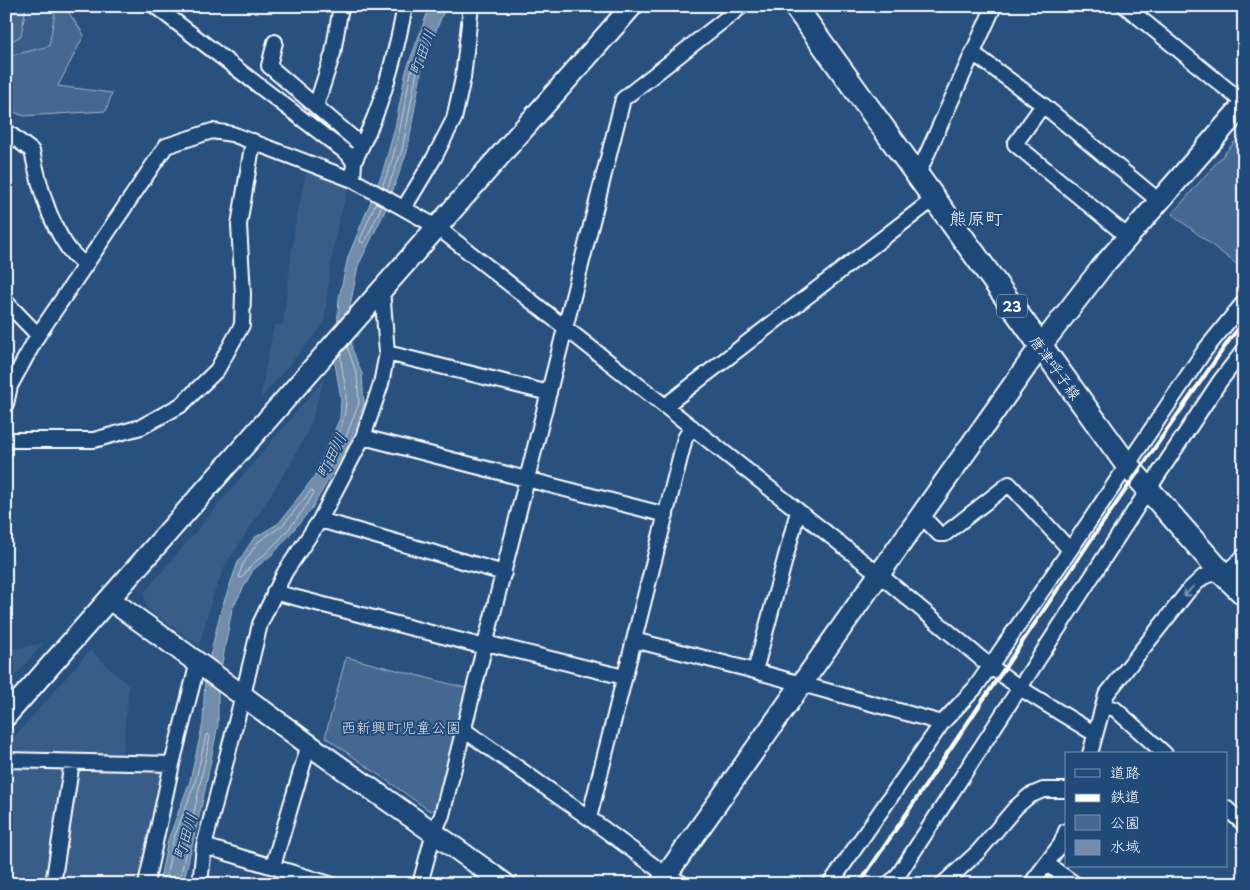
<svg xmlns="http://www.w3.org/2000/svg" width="1250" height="890" font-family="'Playpen Sans','Klee One',sans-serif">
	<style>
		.built { fill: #375d88 }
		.green { fill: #446890; stroke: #a2b4c8 }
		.water { fill: #718dab; stroke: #aabbcd }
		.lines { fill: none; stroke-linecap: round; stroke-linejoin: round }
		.shore { stroke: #c6d1dd; stroke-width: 1 }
		.street-casing { stroke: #fff; stroke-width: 18 }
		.secondary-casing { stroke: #fff; stroke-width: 24 }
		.primary-casing { stroke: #fff; stroke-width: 26 }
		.street { stroke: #1f4a7a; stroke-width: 14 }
		.secondary { stroke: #1f4a7a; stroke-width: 20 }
		.primary { stroke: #1f4a7a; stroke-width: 22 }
		.rail { stroke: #fff; stroke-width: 4 }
		.oneway { stroke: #7992af }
		.labels { text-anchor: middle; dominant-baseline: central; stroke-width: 4; stroke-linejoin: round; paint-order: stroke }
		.shield { fill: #1f4a7a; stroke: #bcc9d7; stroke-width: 1 }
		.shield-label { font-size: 14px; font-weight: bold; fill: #fff }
		.street-label { font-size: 15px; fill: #fff; stroke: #1f4a7a }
		.park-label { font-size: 15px; fill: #dae1e9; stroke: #1f4a7a }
		.water-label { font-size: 16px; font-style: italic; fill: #d4dde6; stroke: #1f4a7a }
		.quarter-label { font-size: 18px; fill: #fff; stroke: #1f4a7a }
	</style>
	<rect width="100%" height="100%" fill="#28517f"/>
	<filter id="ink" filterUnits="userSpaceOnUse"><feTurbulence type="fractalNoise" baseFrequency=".02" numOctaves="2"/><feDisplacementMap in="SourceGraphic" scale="10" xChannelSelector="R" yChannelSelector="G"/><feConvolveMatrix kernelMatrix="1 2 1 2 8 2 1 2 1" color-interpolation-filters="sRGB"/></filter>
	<g filter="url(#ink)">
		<!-- built -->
		<path class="built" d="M6,6H64L57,50L6,63Z
			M306,171L349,186L338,224L330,270L324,324L260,399L274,325L283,324L295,225Z
			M324,379L309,429L288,468L225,566L213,595L199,646L147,609L144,593Z
			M44,643L6,686V650Z
			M90,650L129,686L122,757L15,753L8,744Z
			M6,768H158L163,774L141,884H6Z"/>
		<!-- green -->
		<path class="green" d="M6,6H26L21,36L6,44Z
			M56,6H70L69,13L84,35L58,86L112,93L106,111L24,116L6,109V57L49,46Z
			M1244,131V270L1172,214Z
			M346,657L466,688L436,808L430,811L325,737Z"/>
		<!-- water -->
		<path class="water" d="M430,6H446L423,62L407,152L385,211L358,266L350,306L352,349L362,374L364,404L349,444L312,508L274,553L253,570L232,609L218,685V724L205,790L183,884H159L168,840L190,781L203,723L205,677L221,610L238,562L254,538L279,523L314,477L340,418L341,398L335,364L339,298L348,257L382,174L395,128L406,71Z"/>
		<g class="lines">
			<!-- shore -->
			<path class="shore" d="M382,187C398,151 403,111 411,72L412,69L415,68L417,71L402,150L387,190
				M376,202L360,240L361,243L365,242L382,205
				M341,353C340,369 347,384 346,400C346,424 333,445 324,466L326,470L329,468L344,442L359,403L357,375L347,346
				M312,490L314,493C304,511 285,535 270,549C259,561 251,562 243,577L240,578L239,575L243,564L258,542L282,526Z
				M165,884L173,841L195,783L206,735L208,734L210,737L179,884"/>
			<!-- street casing -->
			<g class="street-casing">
				<path id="street" d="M155,6L348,154L354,162L353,180
					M1125,6L1244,103
					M275,42L269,66L361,145
					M973,53L1043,105L1015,144L1128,237
					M1043,105L1159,201
					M316,106L333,53L341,6
					M6,131L32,151C39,184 48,220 68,248C72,254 79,259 84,265
					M354,162C361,147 369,131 375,116C389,80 398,43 405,6
					M918,174L994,6
					M404,208L434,158L454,119L463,78L471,6
					M6,302L38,335
					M387,353L549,393
					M6,404L10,386L38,335L166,146L212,131L232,134L353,180L437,227L880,575L990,666L1020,688L1095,734
					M665,406L935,198
					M363,437L666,515
					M6,440H94L141,427L181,405L217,370L242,325L243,294L239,225L253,141
					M921,515L939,534H945L1009,484L1070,550
					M320,520L504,573
					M274,592L485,647
					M634,640L755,671L942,723
					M486,643L624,677
					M755,671L798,511
					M1103,706L1115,709L1165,754
					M464,730L589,818L666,875L683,884
					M1090,754L1106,695L1189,590L1203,577L1231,568L1244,556
					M6,760L172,764
					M1226,808L1244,824
					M589,818L685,438L692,427
					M204,846L330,884
					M1047,864L1075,884
					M273,866L309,744
					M53,884L72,762
					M146,884L172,764L198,662
					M200,884L204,846L243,695L260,624L285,572L320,520L363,437L381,384L387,353L382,289
					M420,884L434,832L442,815L623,99L742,6
					M830,884L942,723L975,688L1070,550L1205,350L1244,302
					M888,884L897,877L1148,490L1220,381L1244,350
					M943,884L978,852L1016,807L1029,796L1043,790H1066
					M1031,884L1061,844L1066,831"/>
			</g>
			<!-- secondary casing -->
			<g class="secondary-casing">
				<path id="secondary" d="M109,599C176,646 242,695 308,744C373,791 440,836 505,884
					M6,716L632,6
					M660,884L1040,347L1102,267L1244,104"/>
			</g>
			<!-- primary casing -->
			<g class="primary-casing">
				<path id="primary" d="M795,6L1127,465L1220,571L1244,594"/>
			</g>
			<!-- street -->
			<use href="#street" class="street"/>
			<!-- secondary -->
			<use href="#secondary" class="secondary"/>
			<!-- primary -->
			<use href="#primary" class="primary"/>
			<!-- rail -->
			<path class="rail" d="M859,884L1093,537L1230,339L1244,322"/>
		</g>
		<!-- one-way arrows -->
		<defs><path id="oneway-shaft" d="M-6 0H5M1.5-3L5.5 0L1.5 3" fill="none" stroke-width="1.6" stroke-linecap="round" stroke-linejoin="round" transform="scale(1.25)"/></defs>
		<use class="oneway" href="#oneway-shaft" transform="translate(1189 591) rotate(132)"/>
	</g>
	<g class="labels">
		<!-- shield labels -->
		<rect class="shield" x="997" y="294.5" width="30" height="23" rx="4"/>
		<g class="shield-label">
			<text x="1012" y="306">23</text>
		</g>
		<!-- street labels -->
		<g class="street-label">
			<text transform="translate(1056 367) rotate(54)">唐津呼子線</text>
		</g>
		<!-- park labels -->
		<g class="park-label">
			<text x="401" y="726">西新興町児童公園</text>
		</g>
		<!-- water labels -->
		<g class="water-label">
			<text transform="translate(421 52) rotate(-70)">町田川</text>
			<text transform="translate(330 455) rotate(-64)">町田川</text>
			<text transform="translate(184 836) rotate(-73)">町田川</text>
		</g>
		<!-- quarter labels -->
		<g class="quarter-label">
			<text x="976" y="217">熊原町</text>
		</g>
	</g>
	<!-- margin -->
	<rect width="1250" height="890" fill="none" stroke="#1f4a7a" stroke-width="25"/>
	<rect x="12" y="12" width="1225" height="865" fill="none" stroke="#fff" stroke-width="2" filter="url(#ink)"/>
	<!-- legend -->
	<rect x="1065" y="752" width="162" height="115" fill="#1f4a7a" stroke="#7992af"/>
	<rect x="1075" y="769" width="25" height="8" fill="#1f4a7a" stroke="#7992af"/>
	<text x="1110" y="778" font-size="15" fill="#ffffff">道路</text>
	<rect x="1075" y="794" width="25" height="8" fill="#ffffff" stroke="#7992af"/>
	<text x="1110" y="802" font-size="15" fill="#ffffff">鉄道</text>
	<rect x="1075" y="815" width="25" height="15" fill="#446890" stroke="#7992af"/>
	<text x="1110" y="828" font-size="15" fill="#ffffff">公園</text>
	<rect x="1075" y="840" width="25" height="15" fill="#718dab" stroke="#7992af"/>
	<text x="1110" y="852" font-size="15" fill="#ffffff">水域</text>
</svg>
